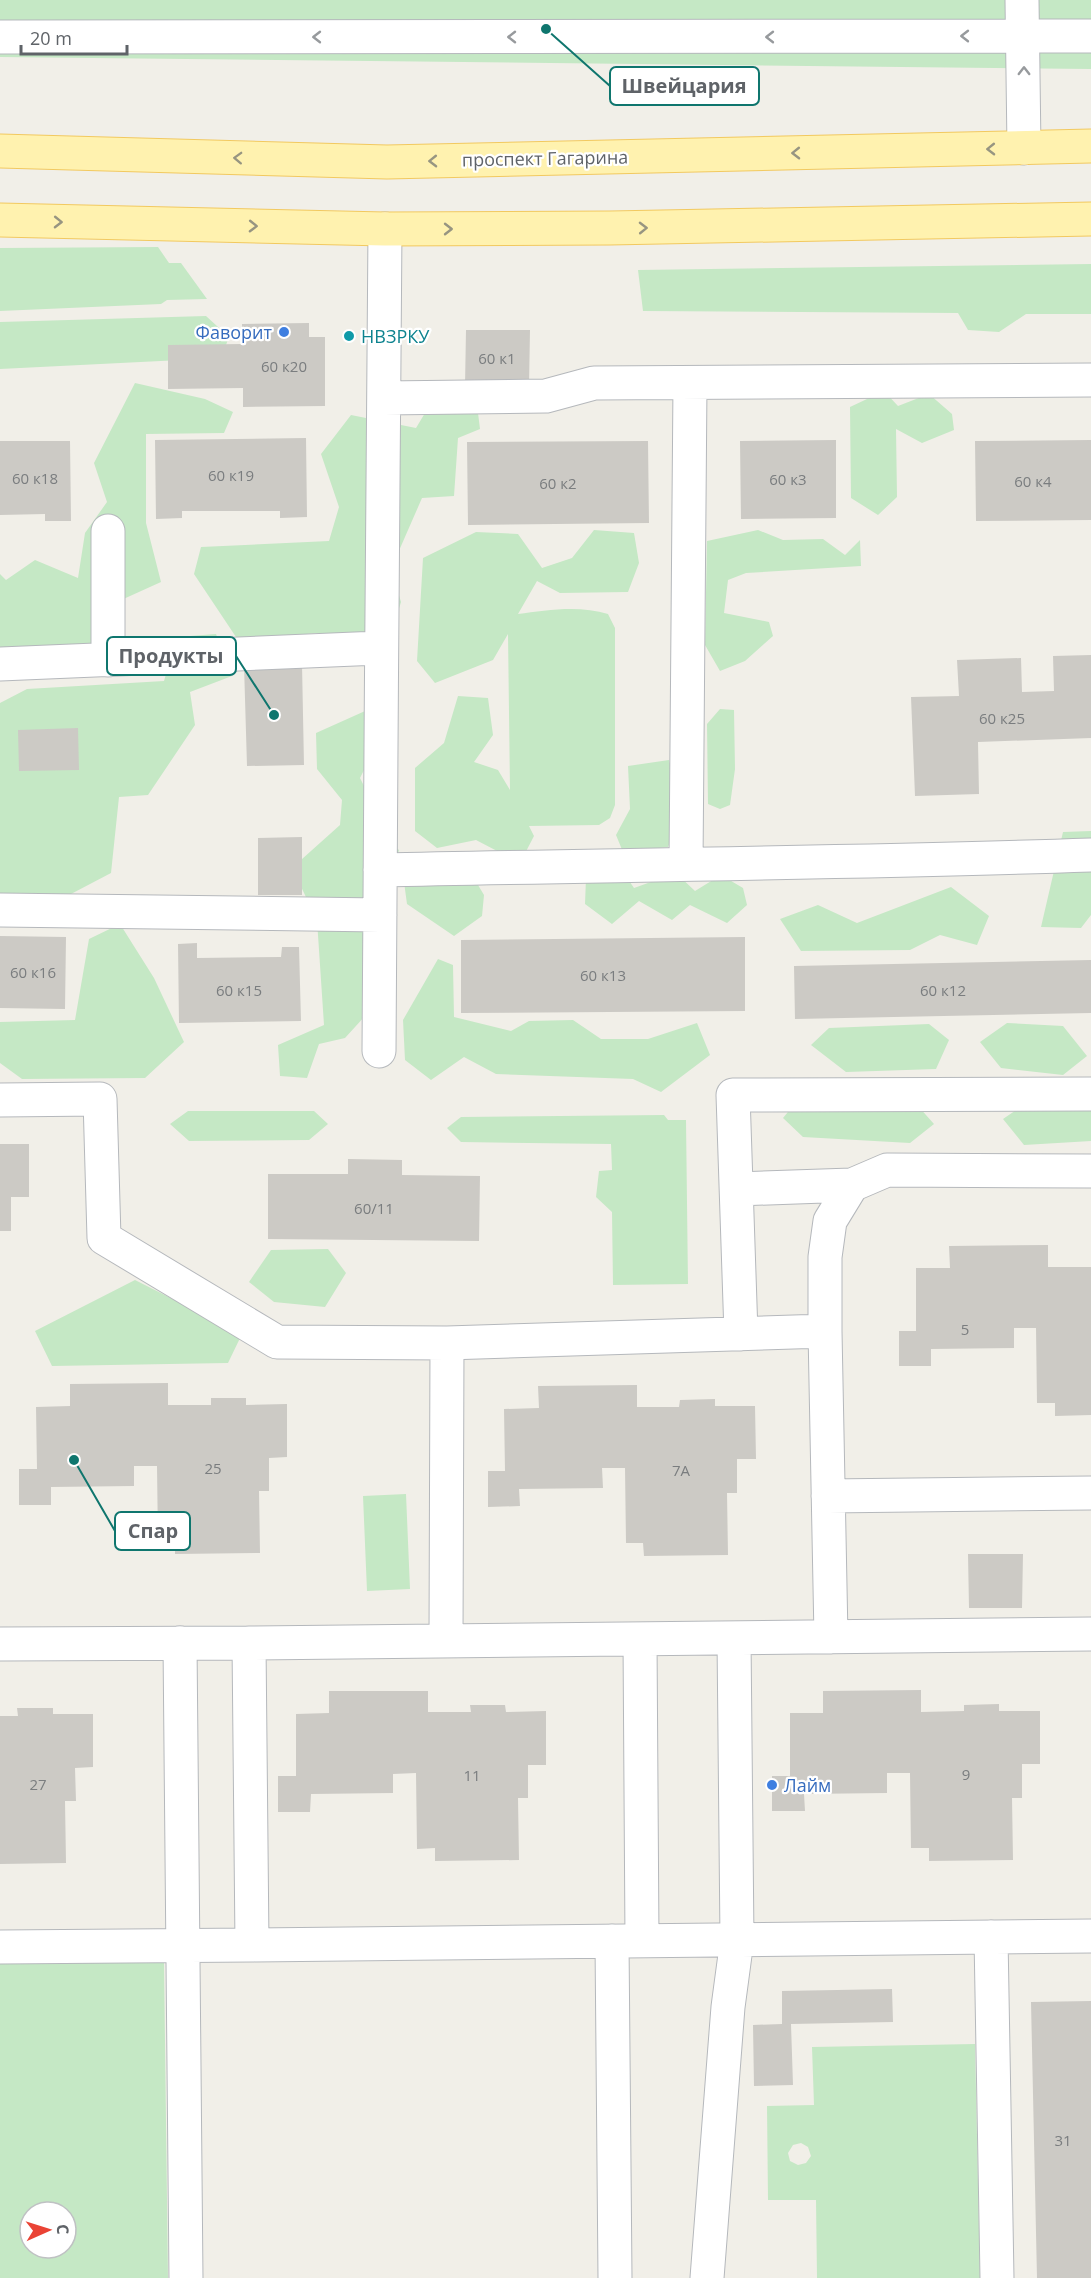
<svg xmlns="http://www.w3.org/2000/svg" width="1091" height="2278" font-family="'Open Sans',sans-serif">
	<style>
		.green { fill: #c5e8c5; fill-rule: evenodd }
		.building { fill: #cccac5 }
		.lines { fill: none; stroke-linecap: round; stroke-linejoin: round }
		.minor-casing { stroke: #b5b8bc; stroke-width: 35 }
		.major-casing { stroke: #f2c960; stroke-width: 35 }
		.minor { stroke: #fff; stroke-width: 33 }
		.major { stroke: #fff2af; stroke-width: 33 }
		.oneway { stroke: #979a9d }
		.oneway2 { stroke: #979581 }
		.shop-dot { fill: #3f7fe0; stroke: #fff; stroke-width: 2 }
		.culture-dot { fill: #0f9aa8; stroke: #fff; stroke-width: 2 }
		.labels { text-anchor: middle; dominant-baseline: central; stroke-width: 4.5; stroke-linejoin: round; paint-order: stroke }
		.number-label { font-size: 15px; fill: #7a7d7f }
		.street-label { font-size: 18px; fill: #5f6368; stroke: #fff }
		.shop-label { font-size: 18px; fill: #366cbe; stroke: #fff; text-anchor: end }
		.culture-label { font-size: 18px; fill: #0d838f; stroke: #fff; text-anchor: start }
		.leader { fill: none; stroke: #0f766e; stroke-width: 2 }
		.callout-dot { fill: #0f766e; stroke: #fff; stroke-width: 2 }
		.callout { fill: #fff; stroke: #0f766e; stroke-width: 2 }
		.callout-label { font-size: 20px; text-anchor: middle; font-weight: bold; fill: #5f6368 }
	</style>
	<rect width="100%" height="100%" fill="#f1efe8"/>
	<!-- green -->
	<path class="green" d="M0,0H1091V69L0,57Z
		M158,247L169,263H181L207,299L167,300L161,304L0,311V248Z
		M1091,264V314H1026L999,332L968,330L958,313L643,311L638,270Z
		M206,316L229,337L221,358L0,369V322Z
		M135,383L205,399L233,412L224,433L146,434V523L161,582L108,606L105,643L52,669L0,647V574L6,580L35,560L78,578L85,533L107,502L94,463Z
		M884,391L898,406L929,394L952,414L954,430L922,443L896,429L897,497L878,515L851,498L850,407Z
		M431,403L477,405L480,429L458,438L454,496L422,498L391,569L401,602L391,634L355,660L318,633L238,640L194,574L201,547L329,541L339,507L321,454L351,415L416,428Z
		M594,530L634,533L639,563L628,592L560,593L537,581L518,614C546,610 580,605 608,614L615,628V805L610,818L599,825L529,826L534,836L520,863L476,840L437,848L415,831V768L444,743L458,696L488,698L493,735L474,762L498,770L510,790L508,634L493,660L435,683L417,661L423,558L476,532L518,534L542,568L572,558Z
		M758,530L783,540L823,539L845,555L860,540L861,566L746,573L728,580L724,613L769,622L773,636L745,661L720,671L705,645L707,541Z
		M216,634L232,676L190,692L195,725L148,795L119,797L111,873L50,905L0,898V703L27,689L164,681L177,637Z
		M374,707L387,724L360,778L373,804L366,825L399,850L370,956L386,993L345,1038L319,1044L307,1078L280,1076L278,1045L324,1025L317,920L292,868L340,825L342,800L317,769L316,733Z
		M720,709L734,710L735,769L730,805L720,809L708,804L707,724Z
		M669,760L682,812L668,847L623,852L616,835L630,809L628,766Z
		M1091,831V915L1081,928L1041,927L1063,832Z
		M621,869L634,888L676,873L695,891L721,875L743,888L747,905L727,923L690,905L672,920L639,901L612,924L585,904L586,878Z
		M472,875L484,895L482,916L454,936L407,904L404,882Z
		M951,887L989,916L977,945L940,935L910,950L801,951L780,919L818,905L857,923Z
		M120,924L154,978L184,1042L145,1078L22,1079L0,1063V1022L75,1020L89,939Z
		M438,959L453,965L454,1017L511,1031L529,1021L573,1020L601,1039H648L697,1023L710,1055L661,1092L633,1079L496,1074L464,1057L431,1080L405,1060L403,1020Z
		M1007,1023L1063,1026L1087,1056L1063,1075L1001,1068L980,1042Z
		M929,1024L949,1040L936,1069L846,1072L811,1045L829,1028Z
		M1054,1084L1091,1086V1141L1024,1145L1003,1119Z
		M902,1088L934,1124L910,1143L803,1137L783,1118L806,1090Z
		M188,1111H314L328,1124L309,1140L189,1141L170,1124Z
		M664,1115L668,1120H686L688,1284L613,1285L612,1212L596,1197L599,1171L612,1170L611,1144L461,1142L447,1128L461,1117Z
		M328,1249L346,1273L325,1307L274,1302L249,1282L271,1250Z
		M135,1280L242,1334L228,1363L52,1366L35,1331Z
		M406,1494L410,1589L367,1591L363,1496Z
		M164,1962L168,2278H0V1963ZM30,2212H66V2248H30Z
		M975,2044L980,2278H817L816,2200H768L767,2106L814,2105L812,2047ZM801,2143L808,2147L811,2156L806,2163L798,2165L790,2161L788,2153L793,2145Z"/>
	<!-- building -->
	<path class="building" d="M309,323V337H325V406L243,407V388L168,389V345L242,344V324Z
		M466,330H530L529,386H465Z
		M306,438L307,517L280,518V511H182V518L156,519L155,440Z
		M836,440V518L741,519L740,441Z
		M1091,440V520L976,521L975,441Z
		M0,441H70L71,521H45V514L0,515Z
		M648,441L649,523L468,525L467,442Z
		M1091,655V738L978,742L979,794L915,796L911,697L959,696L957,660L1021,658L1022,692L1054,691L1053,656Z
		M302,664L304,765L247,766L244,665Z
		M78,728L79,770L19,771L18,730Z
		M302,837V895H258V838Z
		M0,936L66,937L65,1009L0,1008Z
		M745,937V1011L461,1013V940Z
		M197,943V958L281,957L282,947H299L301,1021L179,1023L178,944Z
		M1091,960V1013L795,1019L794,966Z
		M0,1144H29V1197H11V1231H0Z
		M348,1159L402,1160V1175L480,1176L479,1241L268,1239V1174H348Z
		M1048,1245V1267H1091V1415L1055,1416V1403H1037L1036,1328H1014V1348L931,1349V1366H899V1331H916V1268H950L949,1246Z
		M168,1383V1405H211V1398H246V1405L287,1404V1457L269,1458V1491H259L260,1553L175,1554V1541L158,1542L157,1466H134V1486L51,1487V1505H19V1469H37L36,1407L70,1406V1384Z
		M637,1385V1407H679L680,1400L715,1399V1406H755L756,1459H737V1493H727L728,1555L644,1556L643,1543H626L625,1468H602L603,1488L519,1489L520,1506L488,1507V1471H505L504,1409L539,1408L538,1386Z
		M968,1554H1023L1022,1608H969Z
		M921,1690V1712L964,1711V1705L999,1704V1711H1040V1764H1022V1798H1012L1013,1860L929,1861V1848H911L910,1773H887V1793L804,1794L805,1811H772V1776H790V1713H823V1691Z
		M329,1691H428V1712H471L470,1705H505L506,1712L546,1711V1765H528V1798H518L519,1860L435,1861V1848L417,1849L416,1773L393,1774V1793L311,1794L310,1812H278V1776H296V1714L329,1713Z
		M17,1708H53V1714H93V1767L75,1768L76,1801H65L66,1863L0,1864V1716H18Z
		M892,1989L893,2022L791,2024L793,2085L754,2086L753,2025L782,2024V1991Z
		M1091,2001V2278H1037L1031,2002Z"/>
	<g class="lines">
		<!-- minor casing -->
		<g class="minor-casing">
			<path id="minor" d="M1022,0L1024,148
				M0,37L1091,36
				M384,398L546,396L594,383L1091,380
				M108,531V660
				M0,664L379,648
				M686,864L690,384
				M380,870C617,865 854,863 1091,855
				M0,910L380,915
				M379,1051C382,777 381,503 385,229
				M0,1100L100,1099L104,1238L277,1342L447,1343
				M737,1189L852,1185
				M825,1331L831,1637
				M741,1334L733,1095L1091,1094
				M828,1496L1091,1493
				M1091,1634L249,1643L252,1945L1091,1936
				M640,1639L642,1941
				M446,1640L447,1343L825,1331V1257L830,1221L852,1185L887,1170L1091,1171
				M180,1643L186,2278
				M0,1644L249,1643
				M991,1937L997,2278
				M612,1941L615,2278
				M0,1947L252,1945
				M707,2278L728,2007L737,1940L734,1638"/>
		</g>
		<!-- major casing -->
		<g class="major-casing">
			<path id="major" d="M0,151L387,162L1091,146
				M0,220L385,229L610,228L1091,219"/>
		</g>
		<!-- minor -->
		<use href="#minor" class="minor"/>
		<!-- major -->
		<use href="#major" class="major"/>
	</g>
	<!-- one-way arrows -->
	<defs><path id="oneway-chevron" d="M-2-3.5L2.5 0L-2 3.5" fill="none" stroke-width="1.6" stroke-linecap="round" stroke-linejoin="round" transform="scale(1.5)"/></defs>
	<g class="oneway">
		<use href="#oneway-chevron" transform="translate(965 36) rotate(180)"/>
		<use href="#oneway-chevron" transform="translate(317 37) rotate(180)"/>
		<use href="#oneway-chevron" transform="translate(512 37) rotate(180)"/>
		<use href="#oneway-chevron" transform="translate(770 37) rotate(180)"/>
		<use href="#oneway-chevron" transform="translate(1024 71) rotate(-90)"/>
	</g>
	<g class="oneway2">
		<use href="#oneway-chevron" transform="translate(991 149) rotate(179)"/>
		<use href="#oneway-chevron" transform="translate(796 153) rotate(179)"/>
		<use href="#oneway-chevron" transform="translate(238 158) rotate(-178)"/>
		<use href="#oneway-chevron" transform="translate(433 161) rotate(179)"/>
		<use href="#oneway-chevron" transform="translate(58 222) rotate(1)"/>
		<use href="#oneway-chevron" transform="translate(253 226) rotate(1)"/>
		<use href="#oneway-chevron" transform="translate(643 228) rotate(-1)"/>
		<use href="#oneway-chevron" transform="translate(448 229)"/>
	</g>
	<!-- markers -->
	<g class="shop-dot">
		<circle cx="284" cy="332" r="6"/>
		<circle cx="772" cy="1785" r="6"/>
	</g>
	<circle class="culture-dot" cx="349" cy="336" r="6"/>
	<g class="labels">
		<!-- number labels -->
		<g class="number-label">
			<text x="497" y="358">60 к1</text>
			<text x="284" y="366">60 к20</text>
			<text x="231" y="475">60 к19</text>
			<text x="35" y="478">60 к18</text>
			<text x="788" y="479">60 к3</text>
			<text x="1033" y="481">60 к4</text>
			<text x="558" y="483">60 к2</text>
			<text x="1002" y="718">60 к25</text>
			<text x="33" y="972">60 к16</text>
			<text x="603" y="975">60 к13</text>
			<text x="239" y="990">60 к15</text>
			<text x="943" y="990">60 к12</text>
			<text x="374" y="1208">60/11</text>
			<text x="965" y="1329">5</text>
			<text x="213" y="1468">25</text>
			<text x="681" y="1470">7А</text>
			<text x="966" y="1774">9</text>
			<text x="472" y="1775">11</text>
			<text x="38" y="1784">27</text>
			<text x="1063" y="2140">31</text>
		</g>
		<!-- street labels -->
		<g class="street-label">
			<text transform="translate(545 158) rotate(-1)">проспект Гагарина</text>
		</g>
		<!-- shop labels -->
		<g class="shop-label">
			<text x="272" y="332">Фаворит</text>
			<text x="784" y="1785" text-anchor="start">Лайм</text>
		</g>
		<!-- culture labels -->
		<g class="culture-label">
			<text x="361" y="336">НВЗРКУ</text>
		</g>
	</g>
	<!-- callouts -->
	<path class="leader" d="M546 29L610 86M274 715L236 656M74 1460L115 1531"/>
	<g class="callout-dot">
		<circle cx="546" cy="29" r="6"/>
		<circle cx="274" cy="715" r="6"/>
		<circle cx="74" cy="1460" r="6"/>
	</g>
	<g class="callout">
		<rect x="610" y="67" width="149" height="38" rx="6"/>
		<rect x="107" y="637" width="129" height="38" rx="6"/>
		<rect x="115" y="1512" width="75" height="38" rx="6"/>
	</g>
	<g class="callout-label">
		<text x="684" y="93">Швейцария</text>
		<text x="171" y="663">Продукты</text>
		<text x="153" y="1538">Спар</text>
	</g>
	<!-- north arrow -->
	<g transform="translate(48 2230) rotate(87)"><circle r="28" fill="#ffffff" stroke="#bfc1c3" stroke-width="1.5"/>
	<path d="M0-4.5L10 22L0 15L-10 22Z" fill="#ea4335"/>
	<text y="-9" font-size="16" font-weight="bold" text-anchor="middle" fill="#5f6368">С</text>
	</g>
	<!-- scale -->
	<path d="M21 45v9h106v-9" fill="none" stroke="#5f6368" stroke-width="3"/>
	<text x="30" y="45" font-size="18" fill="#5f6368" stroke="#ffffff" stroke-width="4.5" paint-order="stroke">20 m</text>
</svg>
